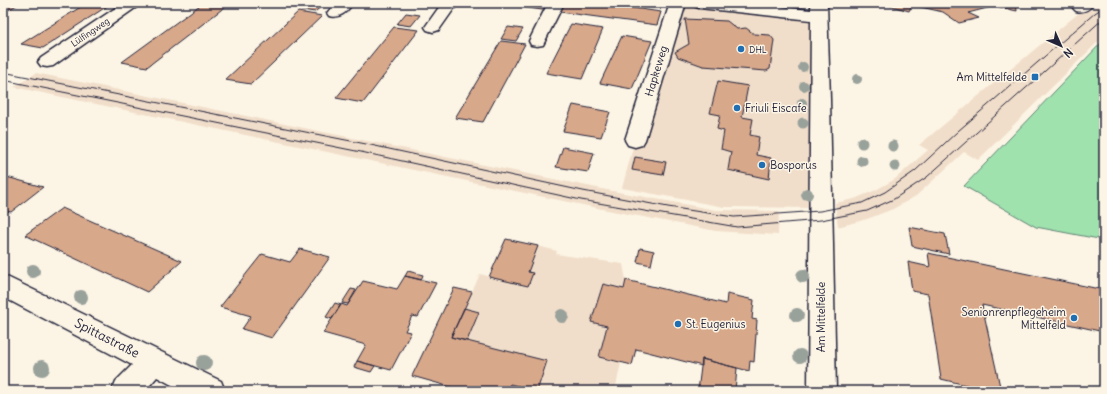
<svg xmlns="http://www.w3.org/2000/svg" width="1107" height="394" font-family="Delius,sans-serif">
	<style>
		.built { fill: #f1deca }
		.green { fill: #9fe2ae; stroke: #608274 }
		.building { fill: #d8a88b; stroke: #22223b }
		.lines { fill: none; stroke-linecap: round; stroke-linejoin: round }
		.minor-casing { stroke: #22223b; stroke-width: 3 }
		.minor { fill: #fcf5e5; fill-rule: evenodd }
		.tram { stroke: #22223b; stroke-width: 1 }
		.tree { fill: #99a19b }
		.poi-dot { fill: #1f6fb2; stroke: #fcf5e5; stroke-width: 1.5 }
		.labels { text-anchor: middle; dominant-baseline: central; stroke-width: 3; stroke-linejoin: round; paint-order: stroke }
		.far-street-label { font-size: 9px; fill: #22223b; stroke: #fcf5e5 }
		.far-poi-label { font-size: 9px; fill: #22223b; stroke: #fcf5e5; text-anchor: start }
		.street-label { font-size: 11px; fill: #22223b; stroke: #fcf5e5 }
		.poi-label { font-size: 11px; fill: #22223b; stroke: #fcf5e5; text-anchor: start }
		.near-street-label { font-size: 13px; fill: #22223b; stroke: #fcf5e5 }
	</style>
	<rect width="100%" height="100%" fill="#fcf5e5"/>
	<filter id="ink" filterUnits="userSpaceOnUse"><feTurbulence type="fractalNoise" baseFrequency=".025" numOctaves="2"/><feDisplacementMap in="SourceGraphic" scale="8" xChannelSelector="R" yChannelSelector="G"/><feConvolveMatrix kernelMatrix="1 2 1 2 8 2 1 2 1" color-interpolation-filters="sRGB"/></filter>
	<g filter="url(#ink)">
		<!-- built -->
		<path class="built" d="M678,3H699L819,16L817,208L724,207L622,188L635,140Z
			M1102,3H1104V36L978,160L964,152L916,196L893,209L867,219L838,227L835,203L854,199L876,190L895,179L928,150L919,145L1086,7L1093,10Z
			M36,73L607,190L716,210L779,211L778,235L716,231L602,209L14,87Z
			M538,246L557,251L556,254L623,264L626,280L624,289L603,284L591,322L607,326L599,357L621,363L615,391H536L510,384L508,391H465L412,376L454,288L472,292L480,274L528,286L533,273L528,272Z"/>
		<!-- green -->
		<path class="green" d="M1104,40V240L1036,227L964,186Z"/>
		<!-- building -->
		<path class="building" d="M3,3H20L3,13Z
			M87,3H112L43,48L21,44Z
			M203,3H230L147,67L122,62Z
			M309,3H325L315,12L301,10Z
			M494,3H546L542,10Z
			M565,3H598L661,12L657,25L560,12Z
			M881,3H1016L1017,11L995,6L968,13L979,18L959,23L943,12L912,5L909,11Z
			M298,12L322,16L251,84L225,80Z
			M406,13L420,15L411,26L397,24Z
			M685,19L727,21L737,29L746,28L754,34L770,35L774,40L770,69L766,71L703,66L678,57L675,52L689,44Z
			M571,24L603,29L582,79L546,73Z
			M394,27L419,30L363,103L336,98Z
			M508,27L523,29L516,41L501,39Z
			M622,36L652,41L632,89L600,83Z
			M501,41L525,44L483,122L455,118Z
			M718,81L748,86L742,117L753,119L750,135L759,137L756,155L771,158L769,179L728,170L731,152L721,149L724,131L717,129L720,115L710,113Z
			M573,105L610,112L601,137L563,131Z
			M563,147L594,153L588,172L556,167Z
			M635,157L666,162L663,175L632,170Z
			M3,176L43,187L11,212L3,210Z
			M62,208L182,261L147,292L25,235Z
			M909,227L945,234L949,254L912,246Z
			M506,239L538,246L528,272L533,273L528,286L489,277Z
			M640,248L654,251L651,265L637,262Z
			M300,249L330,257L272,338L242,329L251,316L220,307L262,254L290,262Z
			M928,253L1104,290V332L982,305L1001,391H991L941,379L928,294L912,291L908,262L930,267Z
			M408,271L423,275L421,280L405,276Z
			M405,276L436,283L418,317L412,316L405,331L411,332L391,370L357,361L366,345L323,333L341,304L347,306L363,281L397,289Z
			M626,280L726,304L727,294L754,300L752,319L757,320L754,362L750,361L749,371L702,359V366L636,349L632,365L599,357L607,326L591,322L603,284L624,289Z
			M454,288L472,292L451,337L547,361L537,391L510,384L508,391H465L412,376Z
			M351,289L356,290L348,304L342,303Z
			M335,303L341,305L332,319L326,317Z
			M464,308L479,312L467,341L451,337Z
			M702,359L737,368L735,391H698Z
			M357,361L375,366L371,372L354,367Z
			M965,385L991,391H966Z"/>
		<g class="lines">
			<!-- minor casing -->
			<g class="minor-casing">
				<path id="minor" d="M123,3H141L138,6L53,66L47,67L41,66L38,62L41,58Z
					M336,3H353C347,12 340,19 329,16L327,13Z
					M442,3H458L439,30L433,32L427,30L425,27Z
					M548,3H564L543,45L537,46L531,45L529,41Z
					M670,3H686L645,140L642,145L635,147L628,145L625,140Z
					M691,3H742L811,10V3H827L830,99L836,391H808L811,20L699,8L694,6Z
					M1077,3H1094C1089,10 1084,13 1076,11L1073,8Z
					M3,275L221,381L225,391H183L157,377L145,391H112L116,381L132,365L3,297Z"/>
			</g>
			<!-- minor -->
			<use href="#minor" class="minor"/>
			<!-- tram -->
			<path class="tram" d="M3,72L366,144L583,191L668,207L734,217L820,211L862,203L885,192L915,171L958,131L1095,13L1104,7
				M3,80L361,152L581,200L737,227L821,220L867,211L894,199L927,177L1104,18"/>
		</g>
		<!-- trees -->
		<g class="tree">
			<circle cx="803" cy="67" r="5"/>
			<circle cx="857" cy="79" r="5"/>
			<circle cx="804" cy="86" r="5"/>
			<circle cx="802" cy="103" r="5"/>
			<circle cx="803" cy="123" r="5.5"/>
			<circle cx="862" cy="143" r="5.5"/>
			<circle cx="893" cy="146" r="5.5"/>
			<circle cx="862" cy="161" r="5.5"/>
			<circle cx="895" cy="166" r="5.5"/>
			<circle cx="807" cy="194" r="6"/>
			<circle cx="33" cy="271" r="7"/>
			<circle cx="803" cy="276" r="7"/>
			<circle cx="81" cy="297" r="7"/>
			<circle cx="797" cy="315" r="7"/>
			<circle cx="562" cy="316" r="7"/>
			<circle cx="800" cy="356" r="7"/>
			<circle cx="204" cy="363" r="8"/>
			<circle cx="42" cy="368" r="8"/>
		</g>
	</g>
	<!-- markers -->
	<g class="poi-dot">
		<circle cx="741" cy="49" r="4"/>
		<rect x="1031" y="73" width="8" height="8" rx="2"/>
		<circle cx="737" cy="108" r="4"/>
		<circle cx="762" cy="165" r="4"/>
		<circle cx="1074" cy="318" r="4"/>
		<circle cx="678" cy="324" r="4"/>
	</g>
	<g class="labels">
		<!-- far-street labels -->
		<g class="far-street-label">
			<text transform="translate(90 32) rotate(-34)">Lülfingweg</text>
		</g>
		<!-- far-poi labels -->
		<g class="far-poi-label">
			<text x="749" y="49">DHL</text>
		</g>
		<!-- street labels -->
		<g class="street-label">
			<text transform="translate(656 71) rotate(-73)">Hapkeweg</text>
			<text transform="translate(821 317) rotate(-90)">Am Mittelfelde</text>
		</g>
		<!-- poi labels -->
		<g class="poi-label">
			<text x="1027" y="77" text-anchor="end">Am Mittelfelde</text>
			<text x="745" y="108">Friuli Eiscafe</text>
			<text x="770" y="165">Bosporus</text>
			<text x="1066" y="312" text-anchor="end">Senionrenpflegeheim<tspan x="1066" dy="13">Mittelfeld</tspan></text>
			<text x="686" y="324">St. Eugenius</text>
		</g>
		<!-- near-street labels -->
		<g class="near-street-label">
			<text transform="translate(107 338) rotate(27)">Spittastraße</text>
		</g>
	</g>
	<!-- margin -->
	<rect width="1107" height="394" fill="none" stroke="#fcf5e5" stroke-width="16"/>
	<rect x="8" y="8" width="1091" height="378" fill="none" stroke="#22223b" stroke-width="1.5" filter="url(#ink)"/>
	<!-- north arrow -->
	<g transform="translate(1061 46) rotate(135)" stroke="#fcf5e5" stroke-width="3" paint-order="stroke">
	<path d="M0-3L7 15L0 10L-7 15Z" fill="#22223b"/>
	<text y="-6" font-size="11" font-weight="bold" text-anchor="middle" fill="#22223b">N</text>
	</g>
</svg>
